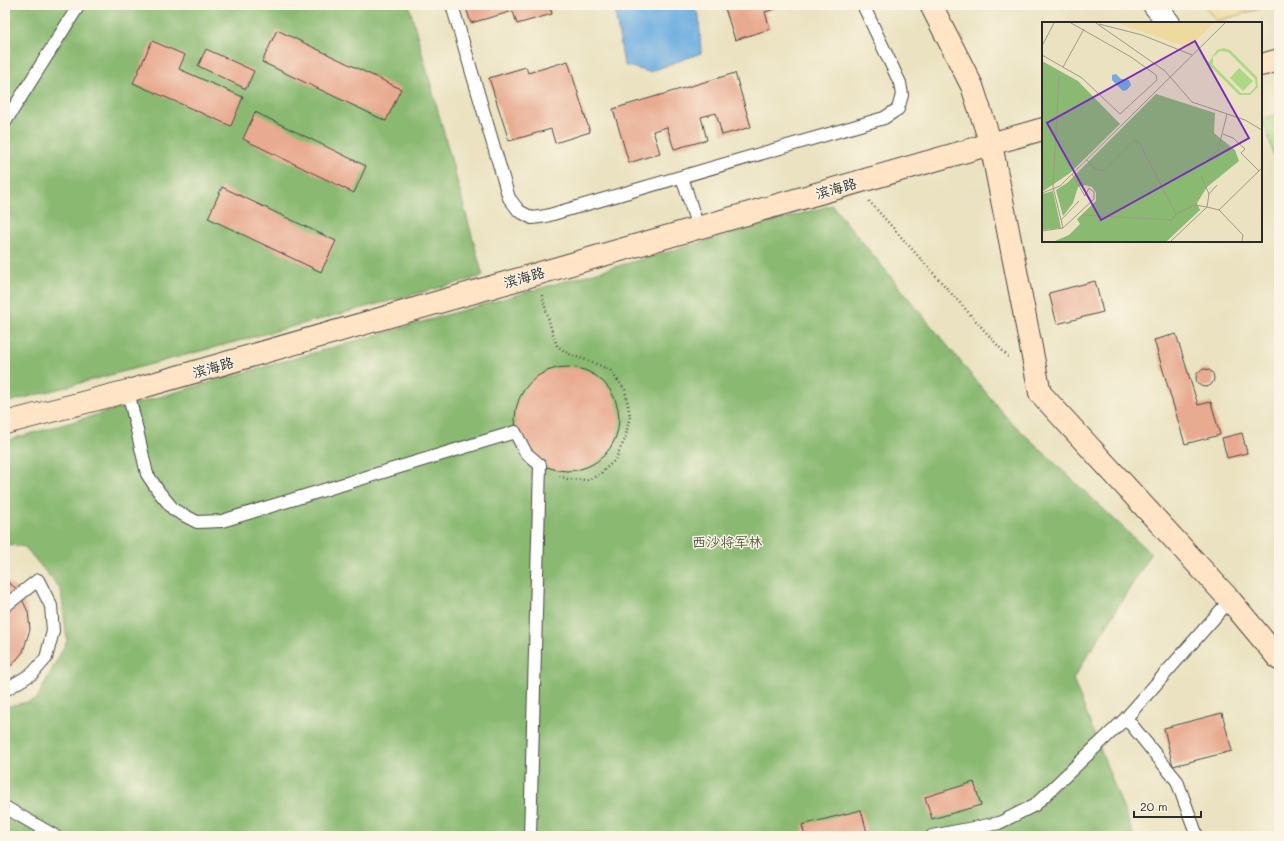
<svg xmlns="http://www.w3.org/2000/svg" width="1284" height="841" font-family="Mali,'LXGW WenKai TC',sans-serif">
	<style>
		.green { fill: #add985; stroke: #6c8258 }
		.forest { fill: #8ab972; stroke: #5a724e }
		.sand { fill: #eeda9e; stroke: #8c8264 }
		.water { fill: #6daee1; stroke: #4c6c86 }
		.building { fill: #e8aa90 }
		.lines { fill: none; stroke-linecap: round; stroke-linejoin: round }
		.lane-casing { stroke: #484641; stroke-width: 14 }
		.street-casing { stroke: #484641; stroke-width: 24 }
		.secondary-casing { stroke: #484641; stroke-width: 24 }
		.path { stroke: #484641; stroke-width: 2.5; stroke-dasharray: 1 3; stroke-linecap: butt }
		.lane { stroke: #fff; stroke-width: 12 }
		.street { stroke: #fff; stroke-width: 22 }
		.secondary { stroke: #ffe4c6; stroke-width: 22 }
		.labels { text-anchor: middle; dominant-baseline: central; stroke-width: 3; stroke-linejoin: round; paint-order: stroke }
		.street-label { font-size: 14px; fill: #2b2b2b; stroke: #fcf5e5 }
		.park-label { font-size: 14px; fill: #4c5642; stroke: #fcf5e5 }
		.inset-road { fill: none; stroke: #9e9984; stroke-width: 1 }
		.view { fill: #7b2cbf; fill-opacity: 0.15; stroke: #7b2cbf; stroke-width: 2 }
		.inset-edge { fill: none; stroke: #2b2b2b; stroke-width: 2 }
	</style>
	<rect width="100%" height="100%" fill="#fcf5e5"/>
	<filter id="ink" filterUnits="userSpaceOnUse"><feTurbulence type="fractalNoise" baseFrequency=".025" numOctaves="2"/><feDisplacementMap in="SourceGraphic" scale="8" xChannelSelector="R" yChannelSelector="G"/><feConvolveMatrix kernelMatrix="1 2 1 2 8 2 1 2 1" color-interpolation-filters="sRGB"/></filter>
	<filter id="wash" filterUnits="userSpaceOnUse"><feTurbulence type="fractalNoise" baseFrequency=".012" numOctaves="4" result="noise"/><feDisplacementMap in="SourceGraphic" scale="16" xChannelSelector="R" yChannelSelector="G"/><feGaussianBlur stdDeviation="0.9" result="paint"/><feColorMatrix in="noise" values="0 0 0 0 0 0 0 0 0 0 0 0 0 0 0 0 0 1.4 0 .05"/><feComposite in="paint" operator="in"/></filter>
	<g filter="url(#wash)">
		<rect width="100%" height="100%" fill="#eae2c0"/>
		<!-- green -->
		<path class="green" d="M1278,114L1279,118V173L1263,119Z"/>
		<!-- forest -->
		<path class="forest" d="M5,5H409L483,276L5,403Z
			M832,205L1006,417L1151,554L1073,679L1134,836H5V707L36,700L67,641L61,590L25,547L5,544V441Z"/>
		<!-- sand -->
		<path class="sand" d="M1203,5H1273L1217,21Z"/>
		<!-- water -->
		<path class="water" d="M614,5H692L699,15L701,53L649,72L624,65Z"/>
		<g id="blocks">
			<!-- building -->
			<path class="building" d="M465,5H549L552,14L517,24L513,11L471,23Z
				M724,5H787L765,12L770,29L735,40Z
				M277,30L401,89L386,121L262,62Z
				M152,41L185,55L179,69L243,97L231,126L133,83Z
				M206,49L254,71L246,89L198,66Z
				M568,61L590,132L555,143L551,129L509,141L489,78L526,67L528,73Z
				M735,73L751,127L722,135L716,113L701,117L707,140L674,149L667,127L653,131L660,153L629,163L613,109Z
				M255,112L366,166L354,193L243,139Z
				M222,187L336,241L321,272L208,218Z
				M1095,281L1103,312L1057,324L1049,293Z
				M1176,334L1198,405L1211,402L1220,435L1185,444L1154,340Z
				M515 419a52 52 0 1 1 104 0a52 52 0 1 1-104 0Z
				M1196 378a9 9 0 1 1 18 0a9 9 0 1 1-18 0Z
				M1242,433L1247,453L1227,458L1222,438Z
				M5,580L18,590L28,612L30,629L23,652L12,665L5,668Z
				M1222,713L1232,751L1173,766L1164,728Z
				M974,782L981,805L932,819L925,797Z
				M861,810L868,836H805L802,825Z"/>
		</g>
	</g>
	<g filter="url(#ink)">
		<use href="#blocks" fill-opacity="0" stroke="#484641" stroke-width="1"/>
		<g class="lines">
			<!-- lane casing -->
			<g class="lane-casing">
				<path id="lane" d="M452,5L509,198L519,211L532,218L546,216L884,118L898,109L902,95L900,83L863,5
					M5,122L79,5
					M682,177L698,228
					M128,391L147,474L159,492L174,510L197,522L222,521L515,432L526,453L540,465L530,836
					M5,606L38,580L51,606L53,631L46,658L33,673L5,690
					M1126,718L1177,781L1197,836
					M5,807L55,836
					M932,836L999,823L1035,805L1126,718L1230,600"/>
			</g>
			<!-- street casing -->
			<g class="street-casing">
				<path id="street" d="M1154,5L1169,23"/>
			</g>
			<!-- secondary casing -->
			<g class="secondary-casing">
				<path id="secondary" d="M931,5L972,86L991,144L1040,393L1230,600L1279,659
					M1261,65L1279,60
					M5,423L128,391L1043,129"/>
			</g>
			<!-- path -->
			<path class="path" d="M869,201L1009,358
				M542,295L550,325L557,346L571,355L592,362L610,370L625,390L630,416L625,439L615,460L599,475L587,480L567,479L557,475"/>
			<!-- lane -->
			<use href="#lane" class="lane"/>
			<!-- street -->
			<use href="#street" class="street"/>
			<!-- secondary -->
			<use href="#secondary" class="secondary"/>
		</g>
	</g>
	<g class="labels">
		<!-- street labels -->
		<g class="street-label">
			<text transform="translate(836 188) rotate(-16)">滨海路</text>
			<text transform="translate(524 277) rotate(-16)">滨海路</text>
			<text transform="translate(213 367) rotate(-16)">滨海路</text>
		</g>
		<!-- park labels -->
		<g class="park-label">
			<text x="727" y="541">西沙将军林</text>
		</g>
	</g>
	<!-- overview -->
	<g transform="translate(1042 22)">
		<rect width="220" height="220" fill="#eae2c0"/>
		<path d="M182,26L188,28L215,55L216,65L208,73H197L158,34L167,40L175,28ZM178,29L186,30L213,57L214,64L208,71H199L171,43V35ZM197,46L211,59L201,69L188,56Z" fill="#add985" fill-rule="evenodd"/>
		<path d="M0,39L36,59L78,102L28,151L0,170ZM114,72L173,91L172,111L193,128L197,139L165,165L155,181L158,188L125,219H13L27,213L38,202L35,197L54,179V171L50,165L43,163L36,165L31,181L21,194L14,168L25,161ZM11,169L19,206L0,208V172Z" fill="#8ab972"/>
		<path d="M76,1H172L147,26Z" fill="#eeda9e"/>
		<path d="M74,52L79,57L87,58L89,63L85,68L81,69L70,58V53Z" fill="#6daee1"/>
		<path class="inset-road" d="M54,1L123,49L150,80L203,98L220,108M57,2L100,13L150,33M0,24L12,1M0,33L40,56L78,92L115,58L114,53L89,35L29,1M21,45L42,7M17,54L11,165L21,206M181,112L191,116L203,127L199,131L217,149M45,138L52,146L61,149L92,118L97,120L134,192M160,143L176,128L185,92M0,171L18,164L183,1M167,172L175,163M177,188L201,213L200,219M41,193L130,198L134,192L153,183L165,185L167,172L159,154M19,198L37,179M0,209L21,206L52,177V170L47,166L43,174L30,152M129,219L165,185L177,188L220,146"/>
		<path class="view" d="M153,19L207,116L59,198L5,101Z"/>
		<rect width="220" height="220" class="inset-edge"/>
	</g>
	<!-- margin -->
	<rect width="1284" height="841" fill="none" stroke="#fcf5e5" stroke-width="20"/>
	<!-- scale -->
	<path d="M1134 811v6h67v-6" fill="none" stroke="#2b2b2b" stroke-width="2"/>
	<text x="1140" y="811" font-size="12" fill="#2b2b2b" stroke="#fcf5e5" stroke-width="3" paint-order="stroke">20 m</text>
</svg>
